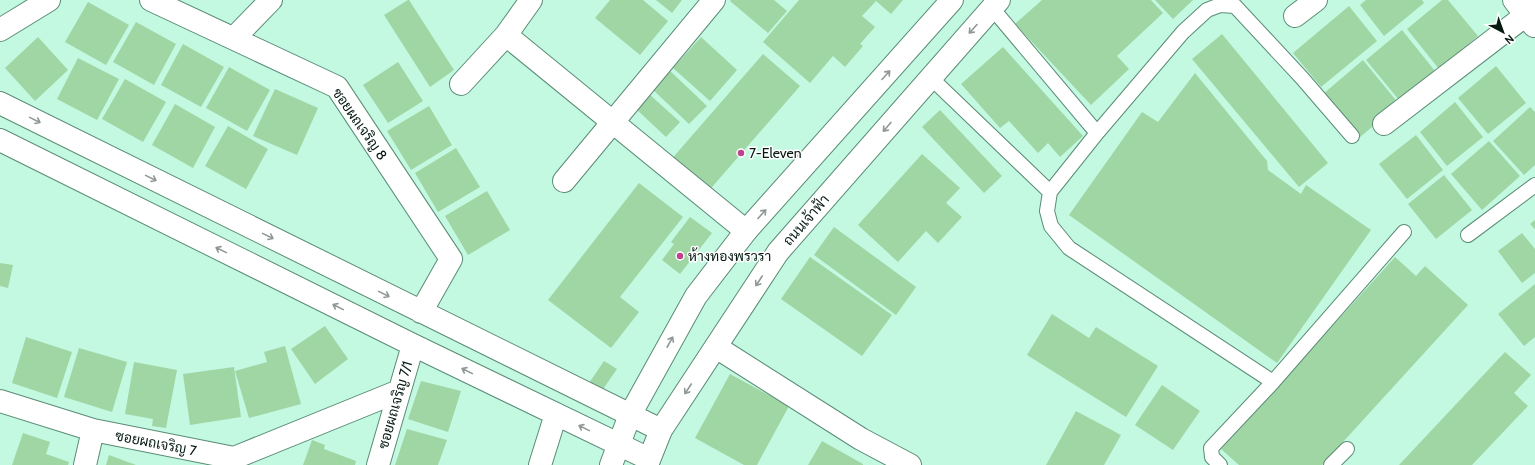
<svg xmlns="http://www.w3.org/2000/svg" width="1535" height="465" font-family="Cabin,Sarabun,sans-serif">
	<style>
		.building { fill: #a0d6a4 }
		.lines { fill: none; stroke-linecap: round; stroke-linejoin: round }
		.service-casing { stroke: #5a8c77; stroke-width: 16 }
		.minor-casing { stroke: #5a8c77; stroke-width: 24 }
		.secondary-casing { stroke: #5a8c77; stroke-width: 24 }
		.service { stroke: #fff; stroke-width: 14 }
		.minor { stroke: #fff; stroke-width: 22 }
		.secondary { stroke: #fff; stroke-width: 22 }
		.oneway { stroke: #8f9894 }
		.poi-dot { fill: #c0428f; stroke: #fff; stroke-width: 1.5 }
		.labels { text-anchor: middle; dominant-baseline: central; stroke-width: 3; stroke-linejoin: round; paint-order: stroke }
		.street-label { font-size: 14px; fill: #061a12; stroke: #fff }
		.poi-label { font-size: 14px; fill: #061a12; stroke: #fff; text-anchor: start }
	</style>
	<rect width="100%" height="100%" fill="#c3f8e1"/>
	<!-- building -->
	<path class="building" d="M408,0H409L454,70L430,87L384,15Z
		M610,0H643L668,21L640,55L595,18Z
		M656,0H682L672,13Z
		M731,0H774L787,11L768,33L730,1Z
		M799,0H903L891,14L876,1L862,16L875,27L860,44L863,46L845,67L833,56L810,83L763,42Z
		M1042,0H1151L1163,13L1117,56L1129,69L1091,105L1015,24Z
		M1155,0H1193L1173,19Z
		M1366,0H1422L1424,3L1384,36L1360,5Z
		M1442,0H1448L1478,36L1439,69L1407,29Z
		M88,2L129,25L106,65L65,42Z
		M1349,6L1377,41L1321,87L1293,53Z
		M136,22L176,44L154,85L113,62Z
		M1402,30L1435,71L1399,100L1366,60Z
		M1222,34L1328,163L1299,187L1192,59Z
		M38,37L68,70L35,101L5,68Z
		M701,37L737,70L710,101L673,68Z
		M183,44L224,67L201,107L161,85Z
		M1003,47L1083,136L1060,157L1048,143L1038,153L1009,121L1000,128L961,84Z
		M763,54L800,86L706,194L669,162Z
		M78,58L119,79L97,120L57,99Z
		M1363,60L1399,104L1359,138L1323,94Z
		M398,62L423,101L388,123L363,85Z
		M1496,66L1526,103L1488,134L1458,98Z
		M229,67L270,90L247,131L206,108Z
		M667,68L707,106L689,124L650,87Z
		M1195,73L1267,161L1268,170L1301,194L1306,185L1371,230L1277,363L1069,215L1142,112L1158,122Z
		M125,79L166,102L143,142L102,119Z
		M275,89L318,108L297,155L253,136Z
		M648,93L680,122L666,137L635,108Z
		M1455,102L1483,137L1447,166L1420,132Z
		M175,104L215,127L193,168L152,145Z
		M429,106L452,145L411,170L387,131Z
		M1530,107L1535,112V165L1524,175L1493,141Z
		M940,110L1002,176L984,193L922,127Z
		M228,126L268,149L246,189L205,166Z
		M1416,135L1443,170L1407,199L1379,164Z
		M1489,141L1520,176L1482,210L1451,174Z
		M456,148L480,187L438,212L415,173Z
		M922,154L960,188L946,203L962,217L938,243L926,231L898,262L858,225Z
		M1444,175L1472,210L1436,239L1408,204Z
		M639,183L683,217L620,297L639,312L611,348L548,300Z
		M487,191L510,230L468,255L445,216Z
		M690,217L712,233L680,274L662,260L674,244L671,242Z
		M1535,220V229L1530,224Z
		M834,227L916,287L896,315L814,255Z
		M1522,233L1535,249V273L1522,283L1498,251Z
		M810,257L892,315L862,356L781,299Z
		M1395,257L1416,276L1425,266L1468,305L1322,465H1239L1221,449Z
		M0,263L13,265L8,288L0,286Z
		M1535,284V337L1524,346L1498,314Z
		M1052,314L1089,338L1096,327L1158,366L1126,417L1027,355Z
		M325,326L348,359L315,384L291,349Z
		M26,337L72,352L57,398L12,383Z
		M285,346L301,404L249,418L235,371L267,362L264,352Z
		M79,348L127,362L112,412L64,397Z
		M1505,352L1531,375L1514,393L1528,406L1472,465H1399Z
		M604,361L617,369L599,395L587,386Z
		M134,362L177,370L166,428L152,426L153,419L125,414Z
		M234,367L241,417L190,425L183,374Z
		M730,374L789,406L757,465H744L695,438Z
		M421,381L461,391L448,432L408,419Z
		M1162,385L1200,411L1173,450L1135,425Z
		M1076,411L1121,435L1104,465H1046Z
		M407,429L447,440L438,465H395Z
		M23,433L50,442L46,454L69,462L68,465H12Z
		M312,440L325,445L324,449L356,461L355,465H303Z
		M822,441L863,464V465H808Z
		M109,455L136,465H106Z"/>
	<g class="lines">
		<!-- service casing -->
		<g class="service-casing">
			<path id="service" d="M992,8L1097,133L1050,192
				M930,77L1050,192L1047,211L1051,226L1069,248L1273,382L1211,448L1212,457L1220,465
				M1097,133L1183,32L1207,10L1220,5L1235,6L1302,78L1352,136
				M1468,235L1535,185
				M1273,382L1404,232
				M1331,465L1347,449"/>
		</g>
		<!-- minor casing -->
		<g class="minor-casing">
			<path id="minor" d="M151,0L337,87L451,259L421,312
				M1514,0L1534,26
				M1295,16L1316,0
				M0,30L49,0
				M506,35L746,231
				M234,38L271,0
				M461,84L506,35L531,0
				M0,103L661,430
				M1384,124L1526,15L1535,4
				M0,140L413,345L649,459
				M564,181L714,0
				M716,347L861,439L910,465
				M0,401L93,430L234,458L399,391
				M85,465L93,430
				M378,465L413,345
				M540,465L556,414"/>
		</g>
		<!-- secondary casing -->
		<g class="secondary-casing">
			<path id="secondary" d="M611,465L630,415L696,296L746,231L952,0
				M647,465L661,430L778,252L999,0"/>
		</g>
		<!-- service -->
		<use href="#service" class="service"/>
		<!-- minor -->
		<use href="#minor" class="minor"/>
		<!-- secondary -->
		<use href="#secondary" class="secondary"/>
	</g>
	<!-- one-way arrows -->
	<defs><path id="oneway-shaft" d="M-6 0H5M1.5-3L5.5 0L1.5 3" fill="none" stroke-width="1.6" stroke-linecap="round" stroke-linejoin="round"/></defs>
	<g class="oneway">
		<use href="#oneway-shaft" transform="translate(973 29) rotate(132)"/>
		<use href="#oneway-shaft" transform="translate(886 75) rotate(-48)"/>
		<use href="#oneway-shaft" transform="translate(35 120) rotate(26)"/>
		<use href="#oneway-shaft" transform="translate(887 127) rotate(131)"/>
		<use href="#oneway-shaft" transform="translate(151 178) rotate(26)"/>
		<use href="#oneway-shaft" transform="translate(762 214) rotate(-48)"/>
		<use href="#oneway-shaft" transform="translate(268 236) rotate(26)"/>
		<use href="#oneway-shaft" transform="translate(221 250) rotate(-154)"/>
		<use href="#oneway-shaft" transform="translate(759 281) rotate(123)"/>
		<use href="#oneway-shaft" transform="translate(384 294) rotate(26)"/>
		<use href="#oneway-shaft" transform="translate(338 307) rotate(-154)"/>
		<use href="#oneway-shaft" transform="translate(670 342) rotate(-61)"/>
		<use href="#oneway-shaft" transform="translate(467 371) rotate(-154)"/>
		<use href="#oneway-shaft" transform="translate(688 389) rotate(123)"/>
		<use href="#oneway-shaft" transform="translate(584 428) rotate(-154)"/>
	</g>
	<!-- markers -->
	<g class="poi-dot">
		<circle cx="741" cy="153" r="4"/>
		<circle cx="680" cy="256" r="4"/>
	</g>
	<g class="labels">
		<!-- street labels -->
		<g class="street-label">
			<text transform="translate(360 124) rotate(55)">ซอยผถเจริญ 8</text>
			<text transform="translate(806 220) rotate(-49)">ถนนเจ้าฟ้า</text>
			<text transform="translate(395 405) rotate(-74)">ซอยผถเจริญ 7/1</text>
			<text transform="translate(156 443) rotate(11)">ซอยผถเจริญ 7</text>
		</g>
		<!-- poi labels -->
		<g class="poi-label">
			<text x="749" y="153">7-Eleven</text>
			<text x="688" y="256">ห้างทองพรวรา</text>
		</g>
	</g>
	<!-- north arrow -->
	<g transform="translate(1503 32) rotate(139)" stroke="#ffffff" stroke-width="3" paint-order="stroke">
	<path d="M0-3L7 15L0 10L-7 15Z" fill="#061a12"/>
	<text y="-6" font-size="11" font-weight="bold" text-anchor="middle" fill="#061a12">N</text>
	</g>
</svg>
